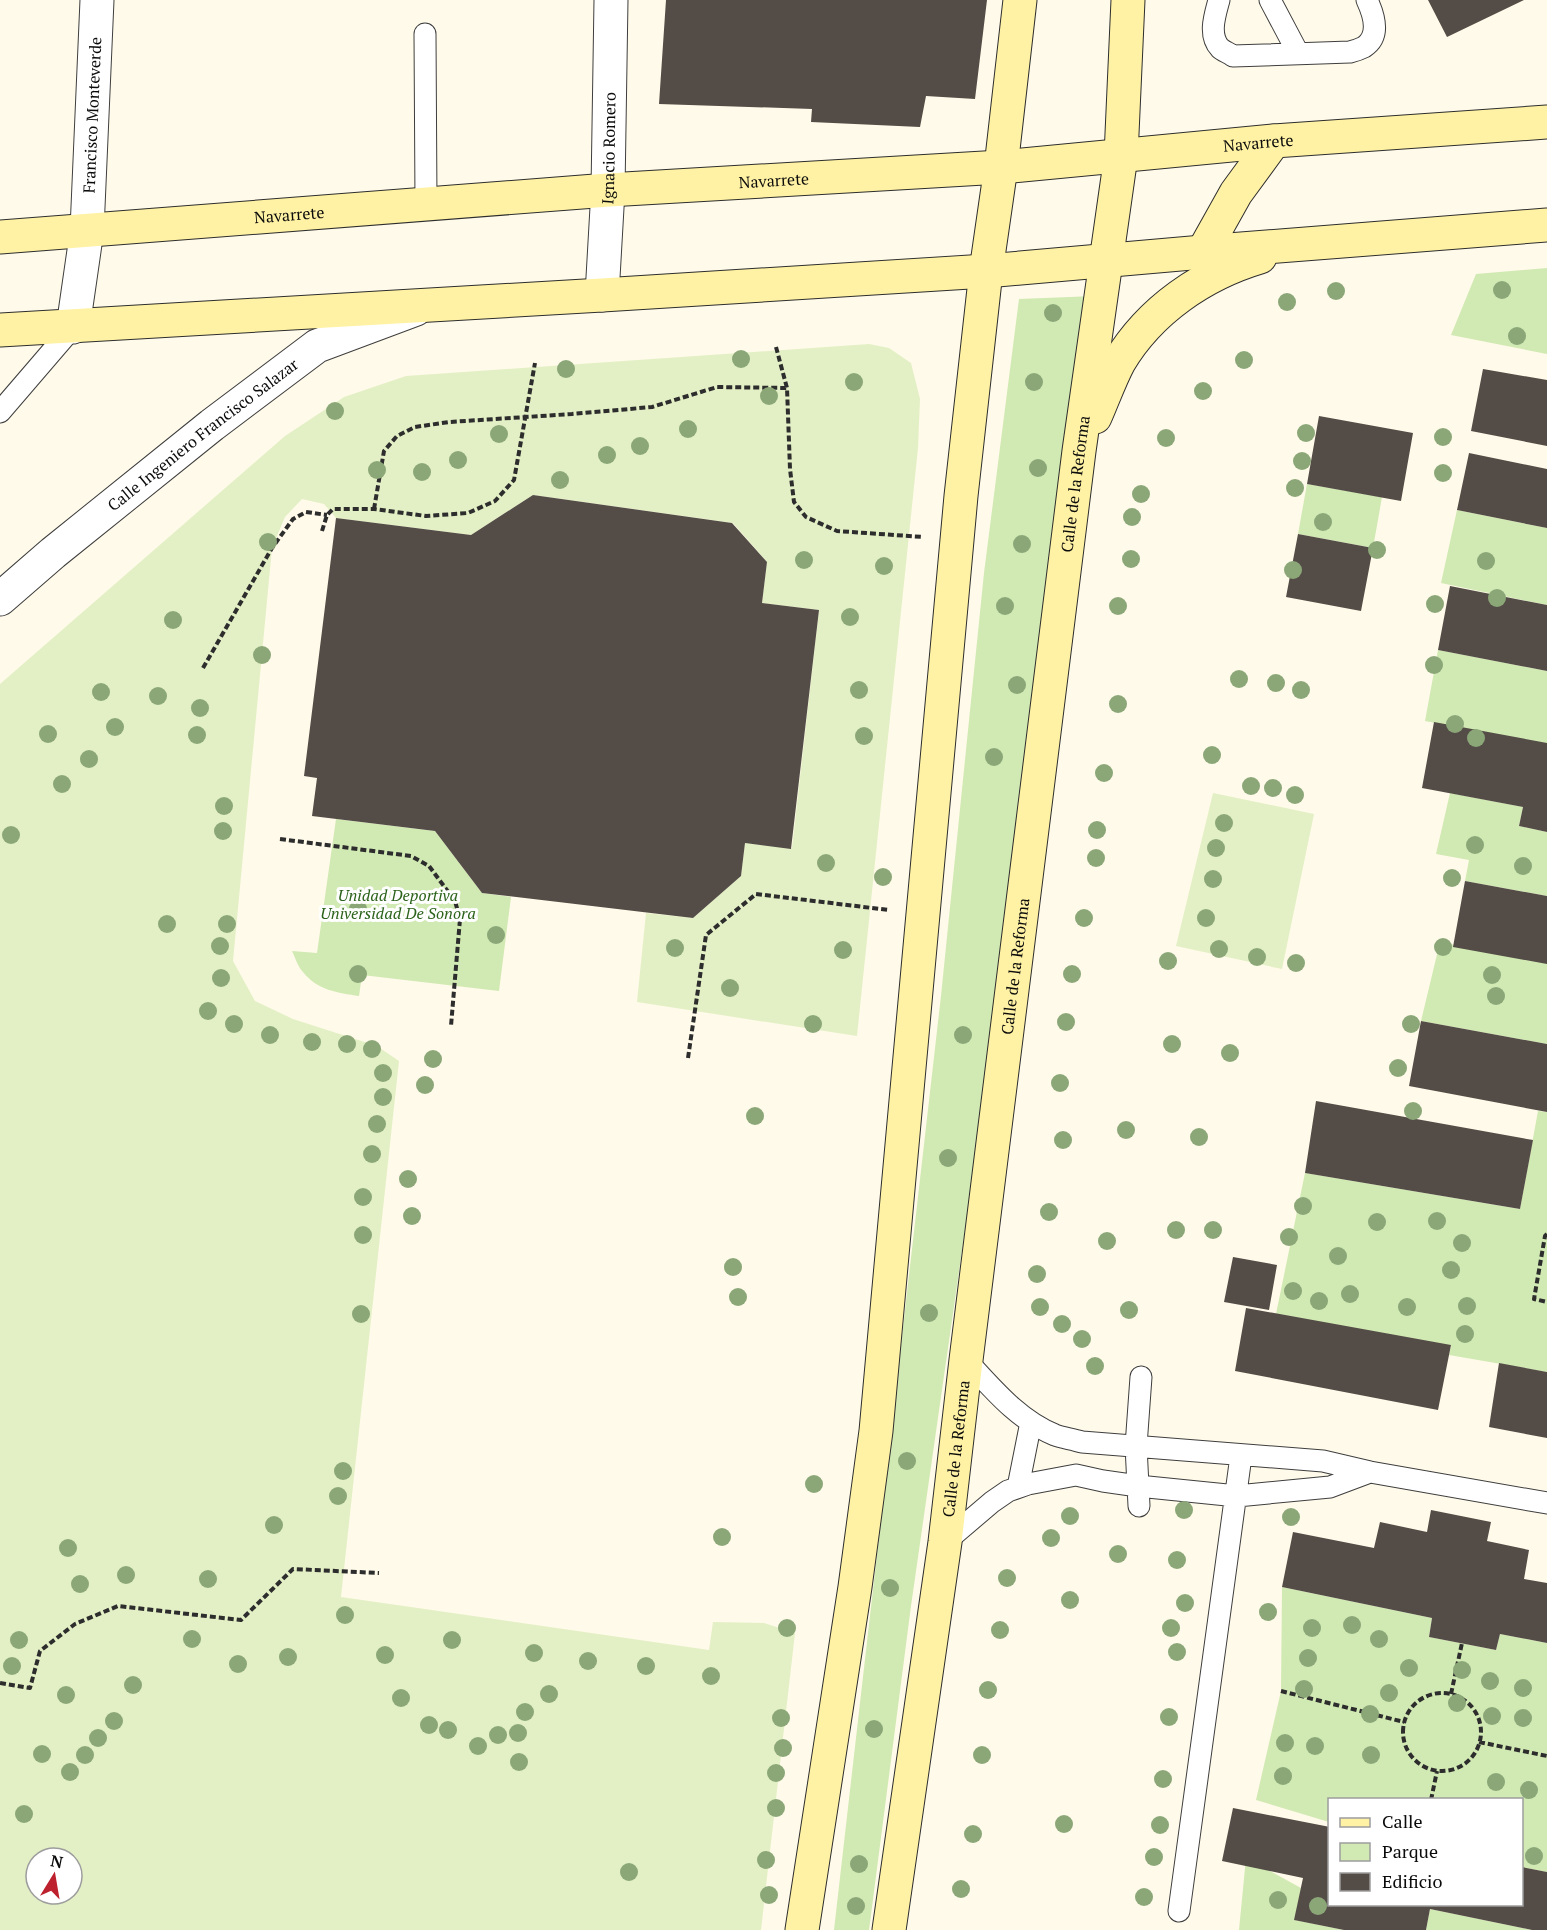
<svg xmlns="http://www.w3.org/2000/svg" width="1547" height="1930" font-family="'PT Serif',serif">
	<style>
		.green { fill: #d1e9b3 }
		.pitch { fill: #e3f0c5; fill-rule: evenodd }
		.building { fill: #544c47 }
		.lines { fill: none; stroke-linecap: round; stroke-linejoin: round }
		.lane-casing { stroke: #3e3e3e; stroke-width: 23 }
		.street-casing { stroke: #3e3e3e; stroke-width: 35 }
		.secondary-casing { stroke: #2d2d2d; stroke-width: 35 }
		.path { stroke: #2d2d2d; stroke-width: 4; stroke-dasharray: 6 3; stroke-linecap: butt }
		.lane { stroke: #fff; stroke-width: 21 }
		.street { stroke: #fff; stroke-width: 33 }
		.secondary { stroke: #fff2a4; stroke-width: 33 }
		.tree { fill: #8ba778 }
		.labels { text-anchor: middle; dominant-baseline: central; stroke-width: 6; stroke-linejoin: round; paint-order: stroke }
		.street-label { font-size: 16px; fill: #0b0b0b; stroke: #fff }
		.park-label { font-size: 16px; font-style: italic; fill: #2c631b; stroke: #fff }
	</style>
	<rect width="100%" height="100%" fill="#fffae9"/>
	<!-- green -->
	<path class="green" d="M1547,268V354L1451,335L1476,274Z
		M1095,296L1022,832L911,1606L869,1930H834L941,996L984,573L1019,299Z
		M1307,484L1382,497L1373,548L1298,534Z
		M1457,510L1547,528V605L1441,583Z
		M1438,650L1547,671V744L1425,721Z
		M1450,793L1523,807L1519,826L1547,832V896L1465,881L1469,860L1436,854Z
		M336,819L435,831L482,893L511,897L499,991L362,975L359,996C338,993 317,990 303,972C298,967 295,957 292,951L317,953Z
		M1440,942L1547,963V1044L1421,1021Z
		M1538,1111L1547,1112V1372L1449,1355L1451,1346L1276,1314L1305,1173L1520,1209Z
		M1282,1587L1432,1618L1429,1637L1496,1650L1500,1634L1547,1643V1872L1522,1867V1800H1330L1329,1822L1256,1800L1281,1691Z
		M1246,1858L1301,1888L1295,1920L1344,1930H1239Z
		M1430,1909L1532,1930H1426Z"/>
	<!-- pitch -->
	<path class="pitch" d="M869,344L889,348L911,363L920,399L918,448L857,1036L637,1002L646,913L693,918L741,876L745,843L792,848L819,610L762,603L767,562L733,523L533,495L471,535L336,518L324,504L302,499L285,517L272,548L233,961L255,1001L293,1019L377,1046L399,1061L341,1597L709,1650L713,1622L764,1623L795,1633L761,1930H0V684L285,436L344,397L406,376ZM36,1858H72V1894H36Z
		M1213,793L1314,814L1282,969L1176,946Z"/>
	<!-- building -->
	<path class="building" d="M666,0H987L975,99L926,96L920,127L811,122L812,109L659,104Z
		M1428,0H1524L1447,37Z
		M1483,369L1547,380V446L1471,431Z
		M1319,416L1413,433L1401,501L1307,484Z
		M1469,453L1547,469V528L1457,510Z
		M533,495L732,523L767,562L762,603L819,610L791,849L745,843L741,876L693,918L482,893L435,831L312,816L317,778L304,776L336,518L471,535Z
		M1298,534L1373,548L1361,611L1286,597Z
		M1450,586L1547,605V671L1438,650Z
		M1434,722L1547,743V832L1519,826L1523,807L1422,788Z
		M1465,881L1547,896V964L1453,947Z
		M1421,1021L1547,1044V1112L1409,1086Z
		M1316,1101L1533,1140L1520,1209L1305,1173Z
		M1233,1257L1277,1265L1269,1310L1224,1302Z
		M1246,1308L1451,1345L1438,1410L1235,1371Z
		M1499,1363L1547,1372V1438L1489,1427Z
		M1431,1510L1491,1522L1487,1541L1529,1550L1524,1579L1547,1583V1643L1500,1634L1496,1650L1429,1637L1432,1618L1282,1587L1293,1532L1374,1548L1380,1522L1427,1532Z
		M1233,1808L1330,1827V1904H1522V1867L1547,1872V1930H1532L1430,1909L1426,1930H1344L1294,1920L1303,1878L1222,1861Z"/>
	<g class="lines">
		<!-- lane casing -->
		<g class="lane-casing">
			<path id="lane" d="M1219,0C1215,15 1208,35 1220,48C1223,51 1229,53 1233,56L1350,52C1354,51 1360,49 1364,47C1381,36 1374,15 1367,0
				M1270,0L1298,53
				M425,34L426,204
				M0,412L73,327
				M966,1360C992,1388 1018,1420 1055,1435C1063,1438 1073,1439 1082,1442L1323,1461L1370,1472L1547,1503
				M1018,1487L1031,1422
				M1139,1506L1136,1446L1141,1377
				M945,1542L992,1502L1008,1491L1028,1484L1076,1475L1103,1481L1138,1486L1237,1496L1330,1487L1370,1472
				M1179,1911L1241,1456"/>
		</g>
		<!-- street casing -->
		<g class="street-casing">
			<g id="street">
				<path id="s1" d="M602,295L608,190L611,0"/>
				<path id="s2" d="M73,327L87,230L97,0"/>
				<path id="s3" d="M0,599L53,553L212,425L317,346L416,309"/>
			</g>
		</g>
		<!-- secondary casing -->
		<g class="secondary-casing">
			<g id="secondary">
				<path id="s4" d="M0,237L608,190L1001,167L1274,141L1547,122"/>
				<path d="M1203,252L1236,193L1274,141"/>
				<path d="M0,330L602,295L986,271L1203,252L1547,225"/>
				<path d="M1095,417C1103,399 1110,379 1119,362C1150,310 1203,274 1260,257"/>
				<path d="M802,1930L855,1587L876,1431L961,496L986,271L1001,167L1020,0"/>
				<path id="s5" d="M889,1930L945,1542L966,1360L1079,451L1121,156L1128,0"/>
			</g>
		</g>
		<!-- path -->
		<path class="path" d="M776,347L787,388L790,469L794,502L806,517L837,531L923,537
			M374,509L384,451L397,436L415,427L449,422L572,414L652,407L717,387L787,388
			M322,531L327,515L333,509H374L426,516L468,513L495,501L514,480L535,363
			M203,668L272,548L293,519L306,512L327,515
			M280,839L411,856L429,866L455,901L460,919L451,1026
			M688,1058L706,935L756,894L889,910
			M1547,1234L1545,1236L1534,1299L1547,1302
			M0,1683L30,1688L40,1651L75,1624L118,1606L241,1620L293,1569L379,1573
			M1281,1691L1404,1722
			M1403 1732a39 39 0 1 1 78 0a39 39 0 1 1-78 0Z
			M1451,1694L1462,1643
			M1479,1742L1547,1756
			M1431,1800L1437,1771"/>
		<!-- lane -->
		<use href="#lane" class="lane"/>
		<!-- street -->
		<use href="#street" class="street"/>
		<!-- secondary -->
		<use href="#secondary" class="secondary"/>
	</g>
	<!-- trees -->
	<g class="tree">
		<circle cx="1502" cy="290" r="9"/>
		<circle cx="1336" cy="291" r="9"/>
		<circle cx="1287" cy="302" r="9"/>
		<circle cx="1053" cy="313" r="9"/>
		<circle cx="1517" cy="336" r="9"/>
		<circle cx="741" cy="359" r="9"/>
		<circle cx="1244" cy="360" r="9"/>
		<circle cx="566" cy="369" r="9"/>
		<circle cx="854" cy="382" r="9"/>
		<circle cx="1034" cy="382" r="9"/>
		<circle cx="1203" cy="391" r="9"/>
		<circle cx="769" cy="396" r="9"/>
		<circle cx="335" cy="411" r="9"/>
		<circle cx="688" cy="429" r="9"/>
		<circle cx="1306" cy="433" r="9"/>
		<circle cx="499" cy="434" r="9"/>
		<circle cx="1443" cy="437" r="9"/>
		<circle cx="1166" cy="438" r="9"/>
		<circle cx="640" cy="446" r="9"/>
		<circle cx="607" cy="455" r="9"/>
		<circle cx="458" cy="460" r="9"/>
		<circle cx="1302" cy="461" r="9"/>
		<circle cx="1038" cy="468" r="9"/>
		<circle cx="377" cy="470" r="9"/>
		<circle cx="422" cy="472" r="9"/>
		<circle cx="1443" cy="473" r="9"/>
		<circle cx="560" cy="480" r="9"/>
		<circle cx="1295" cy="488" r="9"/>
		<circle cx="1141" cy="494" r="9"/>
		<circle cx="1132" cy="517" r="9"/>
		<circle cx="1323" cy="522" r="9"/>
		<circle cx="268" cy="542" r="9"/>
		<circle cx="1022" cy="544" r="9"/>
		<circle cx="1377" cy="550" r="9"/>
		<circle cx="1131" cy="559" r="9"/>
		<circle cx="804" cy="560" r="9"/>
		<circle cx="1486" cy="561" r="9"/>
		<circle cx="884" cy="566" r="9"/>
		<circle cx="1293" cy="570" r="9"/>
		<circle cx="1497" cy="598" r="9"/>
		<circle cx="1435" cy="604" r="9"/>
		<circle cx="1005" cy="606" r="9"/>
		<circle cx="1118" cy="606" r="9"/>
		<circle cx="850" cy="617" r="9"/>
		<circle cx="173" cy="620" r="9"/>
		<circle cx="262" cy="655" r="9"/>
		<circle cx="1434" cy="665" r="9"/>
		<circle cx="1239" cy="679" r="9"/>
		<circle cx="1276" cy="683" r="9"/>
		<circle cx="1017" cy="685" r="9"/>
		<circle cx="859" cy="690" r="9"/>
		<circle cx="1301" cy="690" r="9"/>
		<circle cx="101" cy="692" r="9"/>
		<circle cx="158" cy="696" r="9"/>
		<circle cx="1118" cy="704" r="9"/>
		<circle cx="200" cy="708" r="9"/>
		<circle cx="1455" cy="724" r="9"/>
		<circle cx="115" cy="727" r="9"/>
		<circle cx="48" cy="734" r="9"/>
		<circle cx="197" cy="735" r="9"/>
		<circle cx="864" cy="736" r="9"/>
		<circle cx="1476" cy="738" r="9"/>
		<circle cx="1212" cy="755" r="9"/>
		<circle cx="994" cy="757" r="9"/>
		<circle cx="89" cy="759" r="9"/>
		<circle cx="1104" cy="773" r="9"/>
		<circle cx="62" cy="784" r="9"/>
		<circle cx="1251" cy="786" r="9"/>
		<circle cx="1273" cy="788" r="9"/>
		<circle cx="1295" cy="795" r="9"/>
		<circle cx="224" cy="806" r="9"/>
		<circle cx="1224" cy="823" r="9"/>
		<circle cx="1097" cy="830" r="9"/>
		<circle cx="223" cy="831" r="9"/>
		<circle cx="11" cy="835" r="9"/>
		<circle cx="1475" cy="845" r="9"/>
		<circle cx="1216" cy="848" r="9"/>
		<circle cx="1096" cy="858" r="9"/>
		<circle cx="826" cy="863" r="9"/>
		<circle cx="1523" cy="866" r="9"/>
		<circle cx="883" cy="877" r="9"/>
		<circle cx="1452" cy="878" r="9"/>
		<circle cx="1213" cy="879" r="9"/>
		<circle cx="358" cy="909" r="9"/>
		<circle cx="1084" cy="918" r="9"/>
		<circle cx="1206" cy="918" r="9"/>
		<circle cx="167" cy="924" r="9"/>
		<circle cx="227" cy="924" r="9"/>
		<circle cx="496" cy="935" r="9"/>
		<circle cx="220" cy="946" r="9"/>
		<circle cx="1443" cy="947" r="9"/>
		<circle cx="675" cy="948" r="9"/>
		<circle cx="1219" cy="949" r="9"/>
		<circle cx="843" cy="950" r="9"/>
		<circle cx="1257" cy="957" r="9"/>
		<circle cx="1168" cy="961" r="9"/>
		<circle cx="1296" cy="963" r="9"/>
		<circle cx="358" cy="974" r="9"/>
		<circle cx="1072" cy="974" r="9"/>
		<circle cx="1492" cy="975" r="9"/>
		<circle cx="221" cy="978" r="9"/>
		<circle cx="730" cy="988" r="9"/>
		<circle cx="1496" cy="996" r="9"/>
		<circle cx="208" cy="1011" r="9"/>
		<circle cx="1066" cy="1022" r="9"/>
		<circle cx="234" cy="1024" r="9"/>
		<circle cx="813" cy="1024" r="9"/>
		<circle cx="1411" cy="1024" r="9"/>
		<circle cx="270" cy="1035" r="9"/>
		<circle cx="963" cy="1035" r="9"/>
		<circle cx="312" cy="1042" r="9"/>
		<circle cx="347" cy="1044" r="9"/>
		<circle cx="1172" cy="1044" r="9"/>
		<circle cx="372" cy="1049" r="9"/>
		<circle cx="1230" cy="1053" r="9"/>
		<circle cx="433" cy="1059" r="9"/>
		<circle cx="1398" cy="1068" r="9"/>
		<circle cx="383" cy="1073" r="9"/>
		<circle cx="1060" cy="1083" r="9"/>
		<circle cx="425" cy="1085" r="9"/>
		<circle cx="383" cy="1097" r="9"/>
		<circle cx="1413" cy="1111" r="9"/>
		<circle cx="755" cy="1116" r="9"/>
		<circle cx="377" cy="1124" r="9"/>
		<circle cx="1126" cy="1130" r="9"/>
		<circle cx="1199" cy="1137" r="9"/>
		<circle cx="1063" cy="1140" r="9"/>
		<circle cx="372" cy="1154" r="9"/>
		<circle cx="948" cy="1158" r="9"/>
		<circle cx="408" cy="1179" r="9"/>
		<circle cx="363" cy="1197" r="9"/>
		<circle cx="1303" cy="1206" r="9"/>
		<circle cx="1049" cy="1212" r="9"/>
		<circle cx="412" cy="1216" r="9"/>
		<circle cx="1437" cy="1221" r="9"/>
		<circle cx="1377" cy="1222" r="9"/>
		<circle cx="1176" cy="1230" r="9"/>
		<circle cx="1213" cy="1230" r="9"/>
		<circle cx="363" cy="1235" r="9"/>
		<circle cx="1289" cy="1237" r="9"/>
		<circle cx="1107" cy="1241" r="9"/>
		<circle cx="1462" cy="1243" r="9"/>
		<circle cx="1338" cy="1256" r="9"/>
		<circle cx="733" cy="1267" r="9"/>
		<circle cx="1451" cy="1270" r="9"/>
		<circle cx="1037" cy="1274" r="9"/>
		<circle cx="1293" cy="1291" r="9"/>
		<circle cx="1350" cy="1294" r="9"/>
		<circle cx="738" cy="1297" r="9"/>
		<circle cx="1319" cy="1301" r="9"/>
		<circle cx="1467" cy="1306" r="9"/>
		<circle cx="1040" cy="1307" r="9"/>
		<circle cx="1407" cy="1307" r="9"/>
		<circle cx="1129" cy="1310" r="9"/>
		<circle cx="929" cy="1313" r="9"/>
		<circle cx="361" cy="1314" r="9"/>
		<circle cx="1062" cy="1324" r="9"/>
		<circle cx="1465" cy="1334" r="9"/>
		<circle cx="1082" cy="1339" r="9"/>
		<circle cx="1095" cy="1366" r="9"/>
		<circle cx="907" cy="1461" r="9"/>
		<circle cx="343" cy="1471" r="9"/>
		<circle cx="814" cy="1484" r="9"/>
		<circle cx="338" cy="1496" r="9"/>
		<circle cx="1184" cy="1510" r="9"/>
		<circle cx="1070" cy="1516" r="9"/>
		<circle cx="1291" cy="1517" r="9"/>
		<circle cx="274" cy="1525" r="9"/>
		<circle cx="722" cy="1537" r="9"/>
		<circle cx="1051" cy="1538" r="9"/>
		<circle cx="68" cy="1548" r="9"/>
		<circle cx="1118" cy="1554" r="9"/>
		<circle cx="1177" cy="1560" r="9"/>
		<circle cx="126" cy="1575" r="9"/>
		<circle cx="1007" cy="1578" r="9"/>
		<circle cx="208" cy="1579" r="9"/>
		<circle cx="80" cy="1584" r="9"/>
		<circle cx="890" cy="1588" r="9"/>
		<circle cx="1070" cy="1600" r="9"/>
		<circle cx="1185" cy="1603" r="9"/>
		<circle cx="1268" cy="1612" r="9"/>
		<circle cx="345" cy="1615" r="9"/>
		<circle cx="1352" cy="1625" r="9"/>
		<circle cx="787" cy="1628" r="9"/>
		<circle cx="1171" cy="1628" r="9"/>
		<circle cx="1312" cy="1628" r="9"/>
		<circle cx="1000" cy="1630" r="9"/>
		<circle cx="192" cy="1639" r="9"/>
		<circle cx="1379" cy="1639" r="9"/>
		<circle cx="19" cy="1640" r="9"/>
		<circle cx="452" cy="1640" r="9"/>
		<circle cx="1177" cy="1652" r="9"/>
		<circle cx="534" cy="1653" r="9"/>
		<circle cx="385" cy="1655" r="9"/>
		<circle cx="288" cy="1657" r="9"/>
		<circle cx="1308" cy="1658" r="9"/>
		<circle cx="588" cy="1661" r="9"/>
		<circle cx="238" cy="1664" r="9"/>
		<circle cx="12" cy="1666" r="9"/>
		<circle cx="646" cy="1666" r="9"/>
		<circle cx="1409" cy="1668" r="9"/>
		<circle cx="1462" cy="1670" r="9"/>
		<circle cx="711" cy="1676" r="9"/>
		<circle cx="1490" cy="1681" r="9"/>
		<circle cx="133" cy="1685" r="9"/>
		<circle cx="1523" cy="1688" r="9"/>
		<circle cx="1304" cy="1689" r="9"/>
		<circle cx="988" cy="1690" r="9"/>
		<circle cx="1389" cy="1693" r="9"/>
		<circle cx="549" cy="1694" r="9"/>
		<circle cx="66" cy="1695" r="9"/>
		<circle cx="401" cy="1698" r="9"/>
		<circle cx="1457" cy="1703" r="9"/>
		<circle cx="525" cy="1712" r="9"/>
		<circle cx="1370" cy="1714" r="9"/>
		<circle cx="1492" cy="1716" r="9"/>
		<circle cx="1169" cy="1717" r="9"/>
		<circle cx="781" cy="1718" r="9"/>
		<circle cx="1523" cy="1718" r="9"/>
		<circle cx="114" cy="1721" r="9"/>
		<circle cx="429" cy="1725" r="9"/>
		<circle cx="874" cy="1729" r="9"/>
		<circle cx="448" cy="1730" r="9"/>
		<circle cx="518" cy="1733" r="9"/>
		<circle cx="498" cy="1735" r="9"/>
		<circle cx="98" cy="1738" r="9"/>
		<circle cx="1285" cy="1743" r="9"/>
		<circle cx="478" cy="1746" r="9"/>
		<circle cx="1315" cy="1746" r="9"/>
		<circle cx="783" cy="1748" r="9"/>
		<circle cx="42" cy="1754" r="9"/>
		<circle cx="85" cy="1755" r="9"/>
		<circle cx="982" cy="1755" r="9"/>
		<circle cx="1371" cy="1755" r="9"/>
		<circle cx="519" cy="1762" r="9"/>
		<circle cx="70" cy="1772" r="9"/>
		<circle cx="776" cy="1773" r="9"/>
		<circle cx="1283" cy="1776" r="9"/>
		<circle cx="1163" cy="1779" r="9"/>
		<circle cx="1496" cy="1782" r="9"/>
		<circle cx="1529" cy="1790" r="9"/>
		<circle cx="776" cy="1808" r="9"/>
		<circle cx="24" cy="1814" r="9"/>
		<circle cx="1064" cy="1824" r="9"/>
		<circle cx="1160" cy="1825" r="9"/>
		<circle cx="973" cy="1834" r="9"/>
		<circle cx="1534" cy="1856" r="9"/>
		<circle cx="1154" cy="1857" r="9"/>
		<circle cx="766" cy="1860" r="9"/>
		<circle cx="859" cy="1864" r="9"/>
		<circle cx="629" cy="1872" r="9"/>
		<circle cx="961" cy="1889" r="9"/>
		<circle cx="769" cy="1895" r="9"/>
		<circle cx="1144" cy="1897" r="9"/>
		<circle cx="1278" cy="1900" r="9"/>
		<circle cx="856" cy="1906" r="9"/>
		<circle cx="1318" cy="1906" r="9"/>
	</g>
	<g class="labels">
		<!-- street labels -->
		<g class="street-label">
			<text stroke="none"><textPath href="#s2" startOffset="213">Francisco Monteverde</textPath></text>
			<text stroke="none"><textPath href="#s4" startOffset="1262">Navarrete</textPath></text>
			<text stroke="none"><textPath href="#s1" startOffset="147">Ignacio Romero</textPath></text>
			<text stroke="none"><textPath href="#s4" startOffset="776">Navarrete</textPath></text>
			<text stroke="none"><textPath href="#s4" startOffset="290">Navarrete</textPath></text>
			<text stroke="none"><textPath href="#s3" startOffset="261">Calle Ingeniero Francisco Salazar</textPath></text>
			<text stroke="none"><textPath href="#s5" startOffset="1458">Calle de la Reforma</textPath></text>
			<text stroke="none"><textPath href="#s5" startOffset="972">Calle de la Reforma</textPath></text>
			<text stroke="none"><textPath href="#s5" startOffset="486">Calle de la Reforma</textPath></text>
		</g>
		<!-- park labels -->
		<g class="park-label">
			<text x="398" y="895">Unidad Deportiva<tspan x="398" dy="18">Universidad De Sonora</tspan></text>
		</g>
	</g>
	<!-- legend -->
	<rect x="1328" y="1798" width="195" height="108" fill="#ffffff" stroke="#9d9d9d" stroke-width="1.5"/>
	<rect x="1340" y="1818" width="30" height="9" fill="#fff2a4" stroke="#9d9d9d" stroke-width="1.5"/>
	<text x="1382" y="1828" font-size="18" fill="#0b0b0b">Calle</text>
	<rect x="1340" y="1843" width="30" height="18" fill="#d1e9b3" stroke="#9d9d9d" stroke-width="1.5"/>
	<text x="1382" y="1858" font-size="18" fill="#0b0b0b">Parque</text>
	<rect x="1340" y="1873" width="30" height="18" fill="#544c47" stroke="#9d9d9d" stroke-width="1.5"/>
	<text x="1382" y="1888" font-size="18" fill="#0b0b0b">Edificio</text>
	<!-- north arrow -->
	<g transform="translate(54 1876) rotate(11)"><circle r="28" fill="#ffffff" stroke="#9d9d9d" stroke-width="1.5"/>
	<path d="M0-4.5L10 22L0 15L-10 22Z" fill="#bd212d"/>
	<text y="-9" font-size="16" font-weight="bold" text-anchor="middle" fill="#0b0b0b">N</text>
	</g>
</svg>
